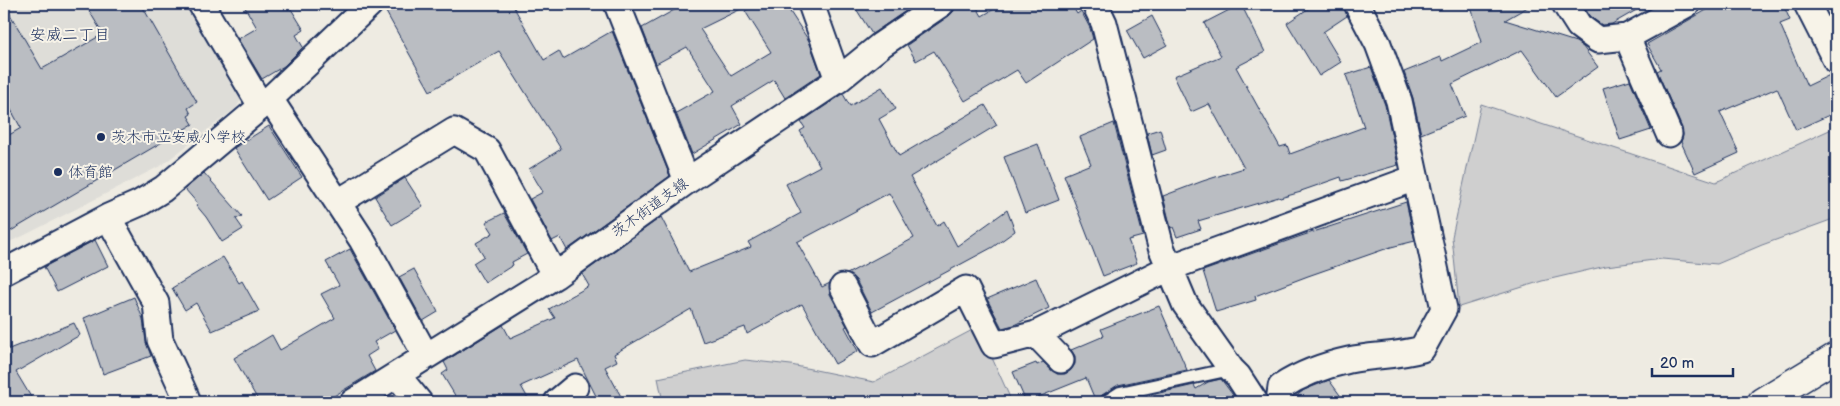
<svg xmlns="http://www.w3.org/2000/svg" width="1840" height="406" font-family="'Balsamiq Sans','Klee One',sans-serif">
	<style>
		.built { fill: #deddd8 }
		.green { fill: #cfcfcf; stroke: #757f96 }
		.building { fill: #babdc2; stroke: #1b2f5e }
		.lines { fill: none; stroke-linecap: round; stroke-linejoin: round }
		.service-casing { stroke: #1b2f5e; stroke-width: 16 }
		.minor-casing { stroke: #1b2f5e; stroke-width: 29 }
		.primary-casing { stroke: #1b2f5e; stroke-width: 31 }
		.service { stroke: #f7f3e8; stroke-width: 12 }
		.minor { stroke: #f7f3e8; stroke-width: 25 }
		.primary { stroke: #f7f3e8; stroke-width: 28 }
		.poi-dot { fill: #1b2f5e; stroke: #f7f3e8; stroke-width: 2 }
		.labels { text-anchor: middle; dominant-baseline: central; stroke-width: 4; stroke-linejoin: round; paint-order: stroke }
		.poi-label { font-size: 15px; fill: #1b2f5e; stroke: #f7f3e8; text-anchor: start }
		.street-label { font-size: 15px; fill: #1b2f5e; stroke: #f7f3e8 }
		.neighbourhood-label { font-size: 16px; fill: #1b2f5e; stroke: #f7f3e8 }
	</style>
	<rect width="100%" height="100%" fill="#eeebe2"/>
	<filter id="ink" filterUnits="userSpaceOnUse"><feTurbulence type="fractalNoise" baseFrequency=".02" numOctaves="2"/><feDisplacementMap in="SourceGraphic" scale="10" xChannelSelector="R" yChannelSelector="G"/><feConvolveMatrix kernelMatrix="1 2 1 2 8 2 1 2 1" color-interpolation-filters="sRGB"/></filter>
	<g filter="url(#ink)">
		<!-- built -->
		<path class="built" d="M4,4H186L241,100L236,108L162,165L23,236L4,244Z"/>
		<!-- green -->
		<path class="green" d="M1481,104L1716,182L1836,127V218L1762,245L1717,264L1662,259L1606,266L1542,281L1459,307L1452,237Z
			M978,327L1012,402H663L658,378L745,360L791,365L874,382Z"/>
		<!-- building -->
		<path class="building" d="M4,4L42,69L103,34L85,4H141L197,102L188,108L191,114L188,116L193,124L4,235V138L21,128L4,97Z
			M243,4H288L304,30L296,35L303,47L284,66L262,79L238,39L257,28Z
			M401,4H512L544,60L559,51L563,59L612,31L670,176L567,250L560,237L552,241L530,199L543,192L529,169L561,149L499,51L430,91L386,12Z
			M685,4H751L700,29L731,76L771,52L745,11L757,4H785L809,41L821,74L785,98L774,80L732,106L742,124L692,154L676,113L715,91L687,47L656,64L642,28Z
			M853,4H916L872,34Z
			M958,4H975L982,16L1003,4H1071L1077,14L1081,11L1090,28L1093,39L1026,83L1017,70L965,101L934,51L916,61L907,45L949,16L954,11L955,6Z
			M1241,4L1265,52L1236,67L1280,147L1287,145L1290,154L1364,127L1346,75L1371,67L1385,105L1398,165L1342,181L1341,177L1301,191V192L1280,198L1279,197L1198,221L1201,229L1177,237L1173,227L1171,228L1163,196L1203,181L1244,168L1209,104L1191,112L1174,76L1221,56L1204,23Z
			M1315,4H1343L1347,16L1323,32L1341,62L1319,76L1287,23Z
			M1470,4H1533L1505,20L1576,42L1583,47L1598,67L1556,97L1522,50L1452,84L1465,116L1421,134L1413,98L1404,72L1441,57L1442,61L1482,42Z
			M1583,4H1647L1612,24L1602,25L1590,17Z
			M1717,4H1783L1790,20L1780,24L1807,86L1832,74L1836,75V112L1796,130L1777,88L1720,112L1739,153L1695,173L1681,142L1683,135L1682,128L1657,71L1661,69L1647,44Z
			M1152,16L1167,45L1143,58L1127,30Z
			M1630,80L1651,130L1620,140L1603,88Z
			M882,87L896,109L879,119L899,156L985,105L997,125L910,177L937,226L944,221L957,246L1007,210L1015,231L993,247L872,312L856,280L847,274L914,238L889,193L797,242L822,287L830,283V294L847,326L845,327L858,351L835,364L802,304L747,334L745,327L703,342L691,309L614,354L617,361L605,367L624,402H599L578,360L521,386L530,402H459L442,374L448,370L444,362L503,325L510,338L555,318L549,309L589,286L582,274L661,217L689,272L751,247L748,242L801,213L786,184L820,166L800,131L805,128L801,122L843,94L850,106Z
			M1114,123L1143,236L1128,240L1137,263L1103,276L1064,175L1091,164L1080,137Z
			M269,126L302,177L267,200L234,148Z
			M1160,129L1166,150L1152,155L1147,133Z
			M1038,144L1059,200L1025,213L1004,157Z
			M204,173L242,216L236,219L243,229L222,242L206,217L196,205L198,204L185,189Z
			M405,178L423,206L392,225L375,197Z
			M1406,202L1415,241L1391,247L1308,276L1255,296L1256,300L1216,312L1203,271L1301,236Z
			M504,213L527,254L512,262L513,265L485,283L473,263L484,256L476,243L493,233L486,222Z
			M95,240L108,266L57,292L44,267Z
			M350,249L395,330L374,342L378,349L367,356L375,371L324,402H259L234,358L272,335L280,350L335,318L321,294L339,285L326,262Z
			M223,257L239,283L242,281L259,311L212,331L196,303L185,310L172,288Z
			M414,269L438,312L423,321L399,277Z
			M1036,278L1049,308L1014,325L1002,328L987,299Z
			M134,297L143,319L146,342L151,356L103,374L84,318Z
			M1159,306L1187,370L1118,385L1102,395L1098,402H1096L1086,378L1026,402L1013,372L1036,363L1037,365L1043,362L1057,374H1065L1071,370L1075,364V356L1071,350L1104,336L1101,329Z
			M74,323L80,335L16,372L34,402H4V351Z
			M1221,379L1238,402H1121L1194,385L1196,389L1208,382Z
			M1329,380L1345,402H1293L1294,398L1304,390Z"/>
		<g class="lines">
			<!-- service casing -->
			<g class="service-casing">
				<path id="service" d="M1106,402L1120,393L1231,369"/>
			</g>
			<!-- minor casing -->
			<g class="minor-casing">
				<path id="minor" d="M201,4L261,106
					M617,4L687,181
					M811,4L838,80
					M1095,4L1104,23L1161,247L1185,304L1231,369L1238,376L1255,402
					M1565,4L1579,26L1598,40L1627,37L1687,4
					M1807,4L1836,61
					M1627,37L1669,134
					M270,99L362,240L426,356
					M345,198L454,131L487,150L555,276
					M108,217L156,303L160,340L186,397L182,402
					M4,272L108,217L140,203L163,189L270,99L370,4
					M843,287L872,344L966,289L994,345L1036,334L1169,268L1415,178
					M1036,334L1061,360
					M397,375L419,402
					M353,402L555,276L687,181L838,80L881,45L941,4
					M557,402L575,387
					M1279,402L1281,387C1301,374 1326,365 1349,360C1373,355 1398,356 1422,349L1444,309L1399,101L1378,44L1357,4"/>
			</g>
			<!-- primary casing -->
			<g class="primary-casing">
				<path id="primary" d="M1762,402L1836,357"/>
			</g>
			<!-- service -->
			<use href="#service" class="service"/>
			<!-- minor -->
			<use href="#minor" class="minor"/>
			<!-- primary -->
			<use href="#primary" class="primary"/>
		</g>
	</g>
	<!-- markers -->
	<g class="poi-dot">
		<circle cx="101" cy="137" r="5"/>
		<circle cx="58" cy="172" r="5"/>
	</g>
	<g class="labels">
		<!-- poi labels -->
		<g class="poi-label">
			<text x="111" y="137">茨木市立安威小学校</text>
			<text x="68" y="172">体育館</text>
		</g>
		<!-- street labels -->
		<g class="street-label">
			<text transform="translate(650 208) rotate(-36)">茨木街道支線</text>
		</g>
		<!-- neighbourhood labels -->
		<g class="neighbourhood-label">
			<text x="70" y="35">安威二丁目</text>
		</g>
	</g>
	<!-- margin -->
	<rect width="1840" height="406" fill="none" stroke="#f7f3e8" stroke-width="20"/>
	<rect x="10" y="10" width="1820" height="386" fill="none" stroke="#1b2f5e" stroke-width="2" filter="url(#ink)"/>
	<!-- scale -->
	<path d="M1652 368v8h81v-8" fill="none" stroke="#1b2f5e" stroke-width="2.5"/>
	<text x="1660" y="368" font-size="15" fill="#1b2f5e" stroke="#f7f3e8" stroke-width="4" paint-order="stroke">20 m</text>
</svg>
